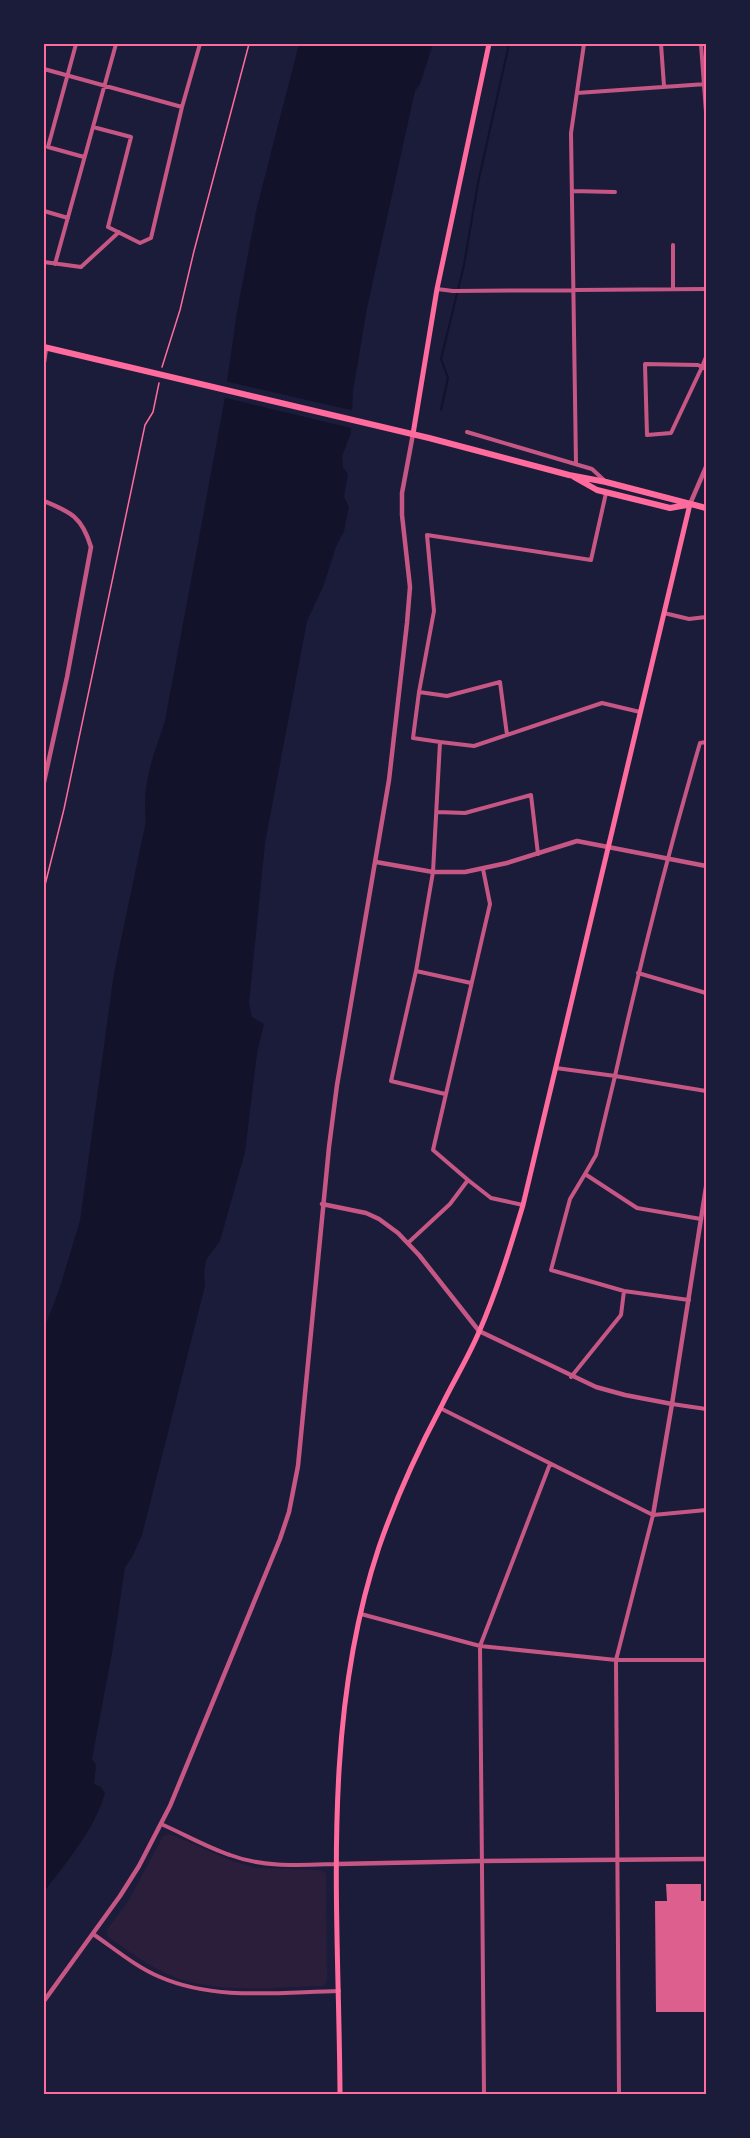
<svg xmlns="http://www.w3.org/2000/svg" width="750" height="2138" font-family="Manrope,sans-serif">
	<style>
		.green { fill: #2a1e3b }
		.water { fill: #12122b }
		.pier { fill: #1b1b3a }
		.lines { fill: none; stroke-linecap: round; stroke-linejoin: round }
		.stream { stroke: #12122b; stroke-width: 2 }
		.building { fill: #dd5f8e }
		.path { stroke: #ff6b9d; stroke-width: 1.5 }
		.minor { stroke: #c65784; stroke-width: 4 }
		.tertiary { stroke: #c65784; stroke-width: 4.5 }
		.secondary { stroke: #ff6b9d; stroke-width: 5 }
		.primary { stroke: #ff6b9d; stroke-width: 6 }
		.neatline { fill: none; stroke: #ff6b9d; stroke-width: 2 }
	</style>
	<rect width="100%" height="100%" fill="#1b1b3a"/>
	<!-- green -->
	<path class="green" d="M170,1834L232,1861L256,1868L322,1870L326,1874L327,1981L324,1986C272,1987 215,1995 167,1974C146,1964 127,1950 108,1937L107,1930L129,1900L163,1836Z"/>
	<!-- water -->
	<path class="water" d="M299,44H433L420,84L415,91L367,308L353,391L351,433L342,456L343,467L348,474L344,497L349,507L344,531L336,547L323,587L307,621L265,843L249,1003L252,1017L264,1024L257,1053L245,1152L220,1241L206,1260L204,1273L205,1286L142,1535L132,1557L125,1567L113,1647L92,1759L96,1765L94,1784L101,1787L105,1793C94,1831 66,1862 44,1892V1329L59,1290L80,1221L114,973L146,821C142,782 153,757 165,721L224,403L237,312L257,207Z"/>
	<!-- pier -->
	<path class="pier" d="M224,381L355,411V429L222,397Z"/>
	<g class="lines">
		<!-- stream -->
		<path class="stream" d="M441,410L448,378L441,359L464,265L478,183L509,44"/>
	</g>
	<!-- building -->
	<path class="building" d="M666,1884H701V1901H706V2012H656L655,1901H667Z"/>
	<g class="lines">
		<!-- path -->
		<path class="path" d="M162,367L180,310L194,251L249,44
			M44,889L64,809L145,425L153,412L159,383"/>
		<!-- minor -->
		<path class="minor" d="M76,44L48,147L84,157
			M661,44L664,86
			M701,44L706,112
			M44,69L182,107
			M577,93L706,84
			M93,127L131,137L108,227L140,243L151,238L182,107L200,44
			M572,191L615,192
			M44,211L68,218
			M673,245V289
			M44,262L81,267L119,232
			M55,264L116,44
			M437,289L453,291L706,289
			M706,357L702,367L671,433L647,435L645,364L698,365L706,369
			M467,432L592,469L606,482
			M576,464L571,133L584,44
			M664,613L689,619L706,617
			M419,692L447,696L500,682L507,735
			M440,742L474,746L602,703L640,712
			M706,742L700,743C668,853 640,964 615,1076L706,1091
			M437,812L465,813L531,795L538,854
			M416,971L471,983
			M638,973L706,993
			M556,1068L615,1076L596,1155L585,1174
			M445,1094L391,1081L416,971L433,872L440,742L413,738L419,692L434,611L427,535L591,560L606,493
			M468,1180L491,1198L523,1205
			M409,1242L450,1204L468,1180L433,1150L490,904L483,869
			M689,1300L624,1291L551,1270L570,1199L585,1174L637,1208L701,1219
			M571,1377L621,1315L624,1291
			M672,1404L706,1409
			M440,1408L653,1515L706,1510
			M361,1614L480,1646L616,1660H706
			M161,1824C184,1834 206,1847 230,1855C264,1868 302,1865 337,1864
			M93,1934C115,1949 136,1967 160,1977C215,2001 280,1992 339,1991
			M484,2094L480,1646L550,1464
			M619,2094L616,1660L653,1515"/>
		<!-- tertiary -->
		<path class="tertiary" d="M44,362L46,348
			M44,501C71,512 82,517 91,547L67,677L44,782
			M690,504L706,467
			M376,862L433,872H465L507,863L577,841L706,866
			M322,1204L366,1213L379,1219L398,1233L419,1255L479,1331L596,1387L625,1395L672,1404L706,1187
			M653,1515L672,1404
			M337,1864L482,1861L706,1859
			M44,2001L120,1896L139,1866L170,1806L280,1539L289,1512L298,1466L329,1147L337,1085L389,780L407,623L410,587L402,515V493L413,434"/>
		<!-- secondary -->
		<path class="secondary" d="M413,434L437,289L489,44
			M340,2094C339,1912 320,1723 379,1547C396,1498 417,1452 441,1407C453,1382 468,1358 479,1332C497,1291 510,1248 523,1205L690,504"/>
		<!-- primary -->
		<path class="primary" d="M44,347L429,438L569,475L606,482L706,508
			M574,477L597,490L670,508L687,505"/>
	</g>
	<!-- border -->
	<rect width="750" height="2138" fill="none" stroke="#1b1b3a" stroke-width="90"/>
	<rect x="45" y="45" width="660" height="2048" class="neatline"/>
</svg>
